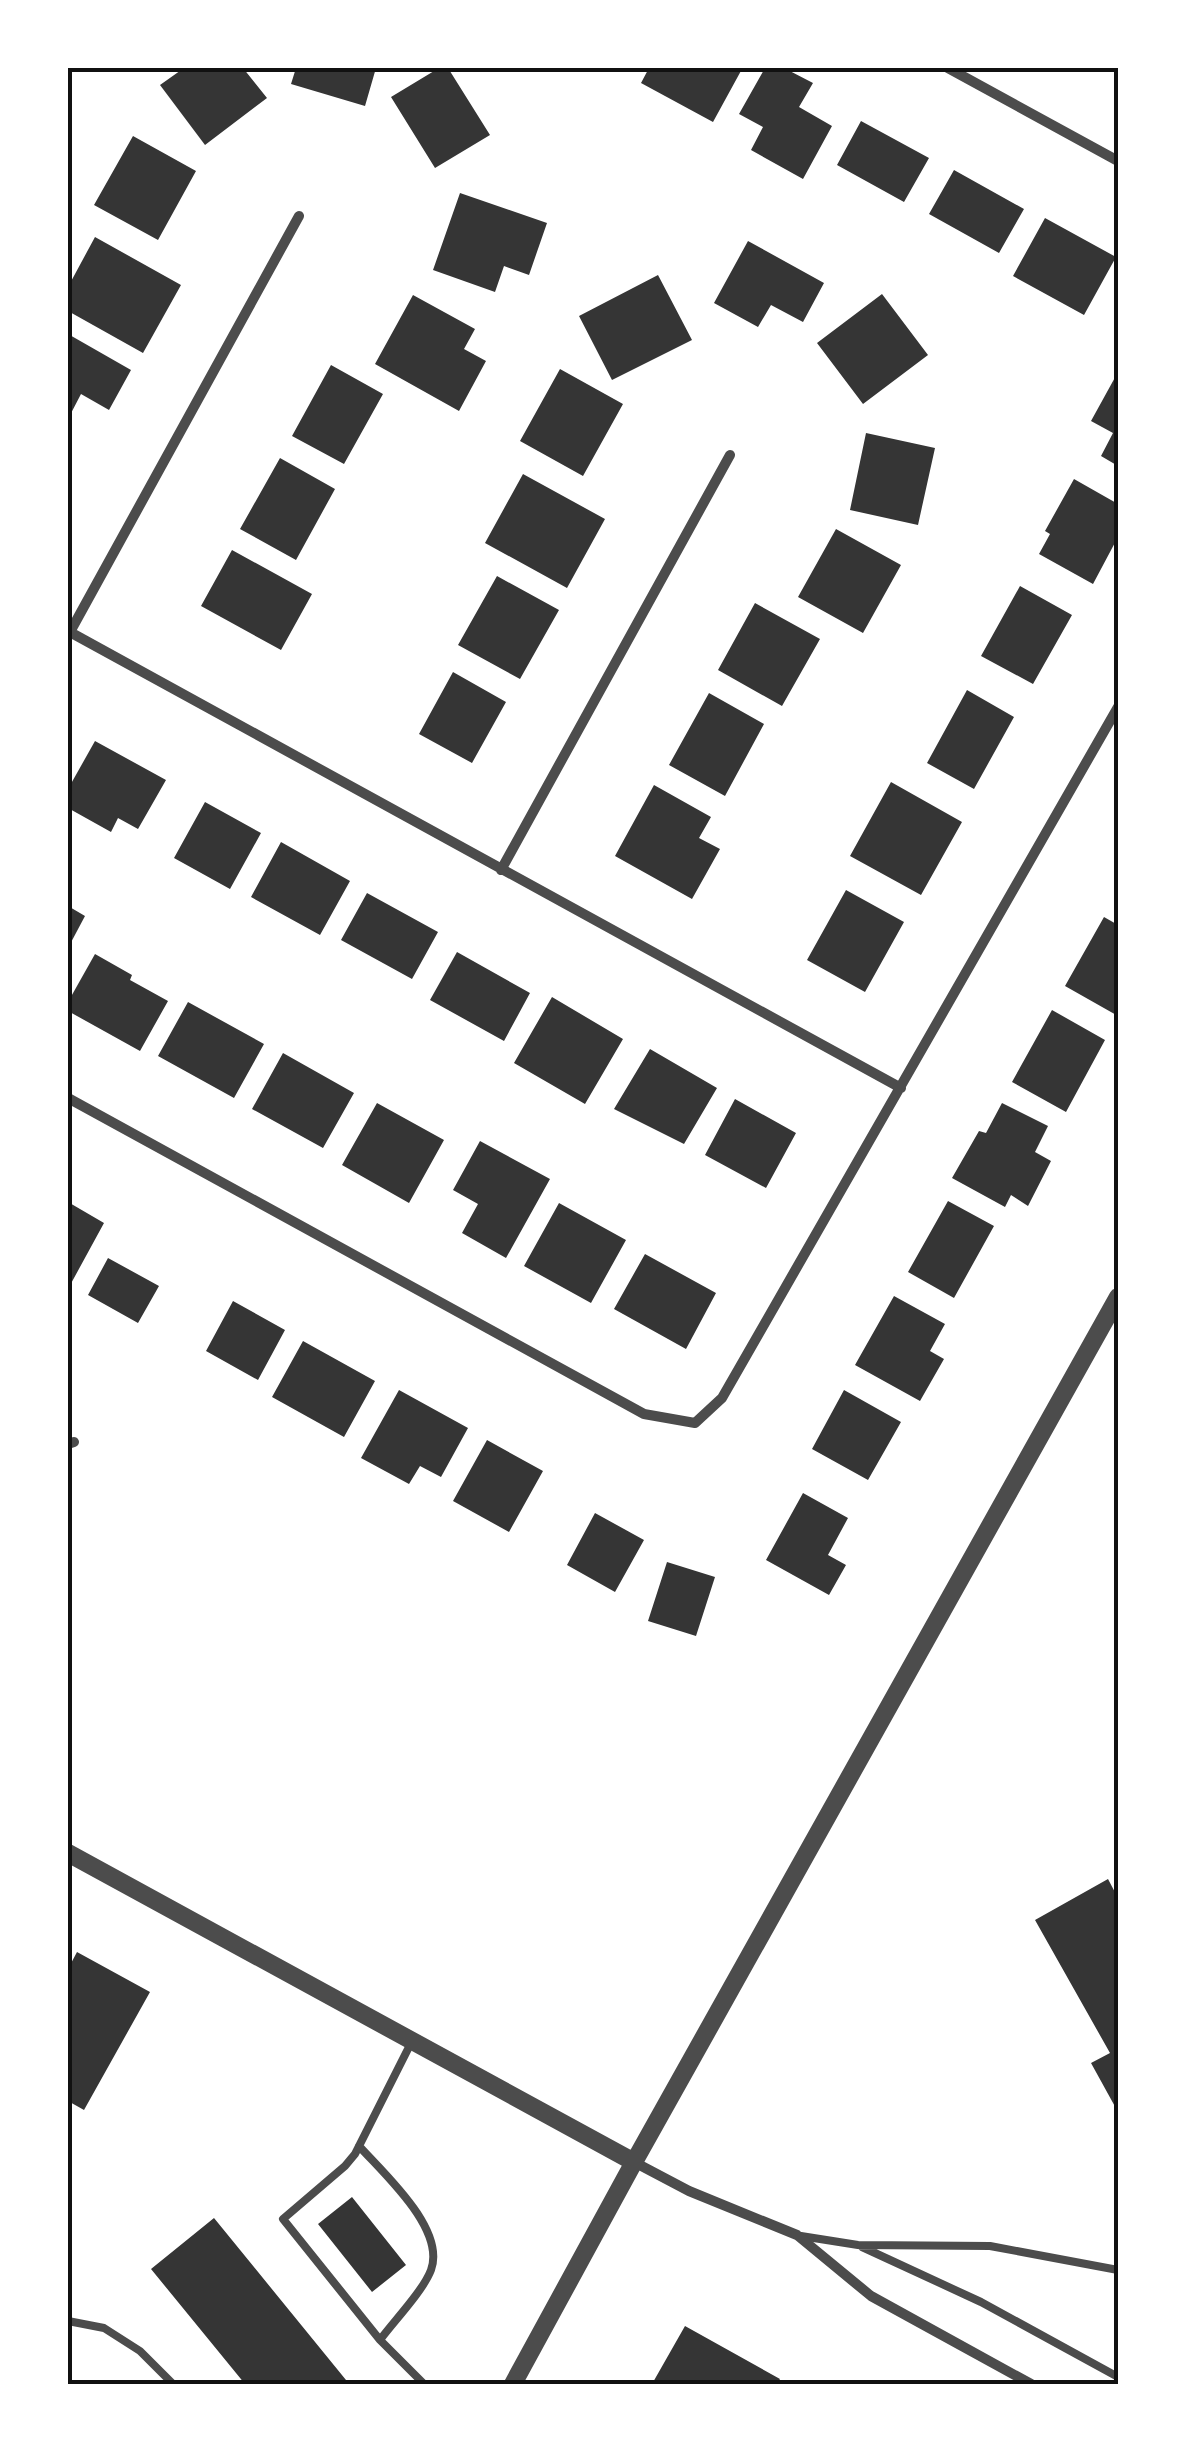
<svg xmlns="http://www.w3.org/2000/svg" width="1186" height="2452" font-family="Barlow,sans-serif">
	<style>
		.building { fill: #353535 }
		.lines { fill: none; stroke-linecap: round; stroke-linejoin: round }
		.service { stroke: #4c4c4c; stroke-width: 8 }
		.minor { stroke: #4c4c4c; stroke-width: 10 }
		.tertiary { stroke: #4c4c4c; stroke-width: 18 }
		.neatline { fill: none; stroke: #111; stroke-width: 4 }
	</style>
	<rect width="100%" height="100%" fill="#fff"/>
	<!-- building -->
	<path class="building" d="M184,68H243L267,98L205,145L160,85Z
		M296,68H376L365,106L291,84Z
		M439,68H448L490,135L435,168L391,97Z
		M649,68H739L742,69L713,122L641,83Z
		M765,68H784L813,83L799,107L832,126L803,179L751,150L763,127L739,114Z
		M861,121L929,158L904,202L837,165Z
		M133,136L196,171L158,240L94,205Z
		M954,170L1024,209L999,253L929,214Z
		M460,193L547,223L529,275L504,266L495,292L433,270Z
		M1045,218L1116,257L1084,315L1013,276Z
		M95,237L181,285L143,353L68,311V287Z
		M748,241L824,283L803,322L771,305L758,327L714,303Z
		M658,275L692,340L612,380L579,316Z
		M882,294L928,355L863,404L817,343Z
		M413,295L475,329L464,349L486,361L459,411L375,364Z
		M68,334L131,370L109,410L81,394L68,419Z
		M331,365L383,394L344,464L292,436Z
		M560,369L623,404L583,476L520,441Z
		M1118,372V466L1101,456L1113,433L1091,421Z
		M866,433L935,448L918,525L850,510Z
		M280,458L335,489L296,560L240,529Z
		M523,474L605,519L567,588L485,543Z
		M1074,479L1118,504V537L1093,584L1039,554L1050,534L1045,531Z
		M836,529L901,565L863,633L798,597Z
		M232,550L312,594L281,650L201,606Z
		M497,576L559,610L520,679L458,645Z
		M1020,586L1072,615L1033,684L981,656Z
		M755,603L820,639L782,706L718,670Z
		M453,672L506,702L472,763L419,734Z
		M967,690L1014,717L974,789L927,763Z
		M709,693L764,724L725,796L669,765Z
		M95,741L166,780L138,829L118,818L111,832L68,808V789Z
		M891,782L962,822L921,895L850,856Z
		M654,785L711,817L699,838L720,849L692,899L615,856Z
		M205,802L261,833L230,889L174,858Z
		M281,842L350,881L320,935L251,897Z
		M846,890L904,922L865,992L807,960Z
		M367,893L438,932L412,979L341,940Z
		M68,906L85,916L68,948Z
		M1104,917L1118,925V1016L1065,986Z
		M457,952L530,993L504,1041L430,1000Z
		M95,954L132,975L130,980L168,1001L140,1051L68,1011V1002Z
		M552,997L623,1039L585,1104L514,1063Z
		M188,1002L264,1044L234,1098L158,1056Z
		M1052,1010L1105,1040L1066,1112L1012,1082Z
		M650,1049L717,1088L684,1144L614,1109Z
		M283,1053L354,1093L323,1148L252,1109Z
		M735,1099L796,1133L766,1188L705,1155Z
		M377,1103L444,1140L409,1203L342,1165Z
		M1002,1103L1048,1126L1035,1152L1051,1161L1028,1206L1011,1195L1005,1207L952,1178L979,1131L986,1133Z
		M480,1141L550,1179L506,1258L462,1233L478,1204L453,1190Z
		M948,1201L994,1226L954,1298L908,1272Z
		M68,1202L104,1223L68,1289Z
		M559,1203L626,1240L591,1303L524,1266Z
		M645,1254L716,1293L686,1349L614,1309Z
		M108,1258L159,1286L138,1323L88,1295Z
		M894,1296L945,1324L930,1351L944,1359L920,1401L855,1365Z
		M233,1301L285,1330L258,1380L206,1351Z
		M303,1341L375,1381L344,1437L272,1397Z
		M399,1390L468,1428L441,1477L420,1466L409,1484L361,1458Z
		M844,1390L901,1422L868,1480L812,1449Z
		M487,1440L543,1471L509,1532L453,1501Z
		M803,1493L848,1518L828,1555L846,1565L829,1595L766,1560Z
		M595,1513L644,1540L615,1592L567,1565Z
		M667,1562L715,1577L696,1636L648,1621Z
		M1108,1879L1118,1898V2112L1091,2063L1110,2053L1035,1920Z
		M77,1952L150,1992L84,2110L68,2101V1969Z
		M352,2197L406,2265L372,2292L318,2224Z
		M214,2218L346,2380L341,2384H245L151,2269Z
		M685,2326L780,2379L777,2384H652Z"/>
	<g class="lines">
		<!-- service -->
		<path class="service" d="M412,2041L355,2154L345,2166L283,2219L380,2340L424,2384
			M359,2146C384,2174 446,2229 431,2270C423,2291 394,2321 380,2340
			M801,2236L858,2245L990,2246L1118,2270
			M862,2247L981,2302L1118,2377
			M68,2321L104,2328L140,2351L173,2384"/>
		<!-- minor -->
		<path class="minor" d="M948,68L1118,161
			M68,631L901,1088
			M70,632L299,216
			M501,870L730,455
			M68,1098L644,1414L695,1423L722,1398L1118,707
			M68,1444L74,1442
			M634,2162L689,2191L797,2235L871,2296L1031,2384"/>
		<!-- tertiary -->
		<path class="tertiary" d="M68,1853L634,2162
			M513,2384L634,2162L1118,1297"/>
	</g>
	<!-- border -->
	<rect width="1186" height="2452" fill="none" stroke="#ffffff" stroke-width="140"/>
	<rect x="70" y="70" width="1046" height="2312" class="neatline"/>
</svg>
